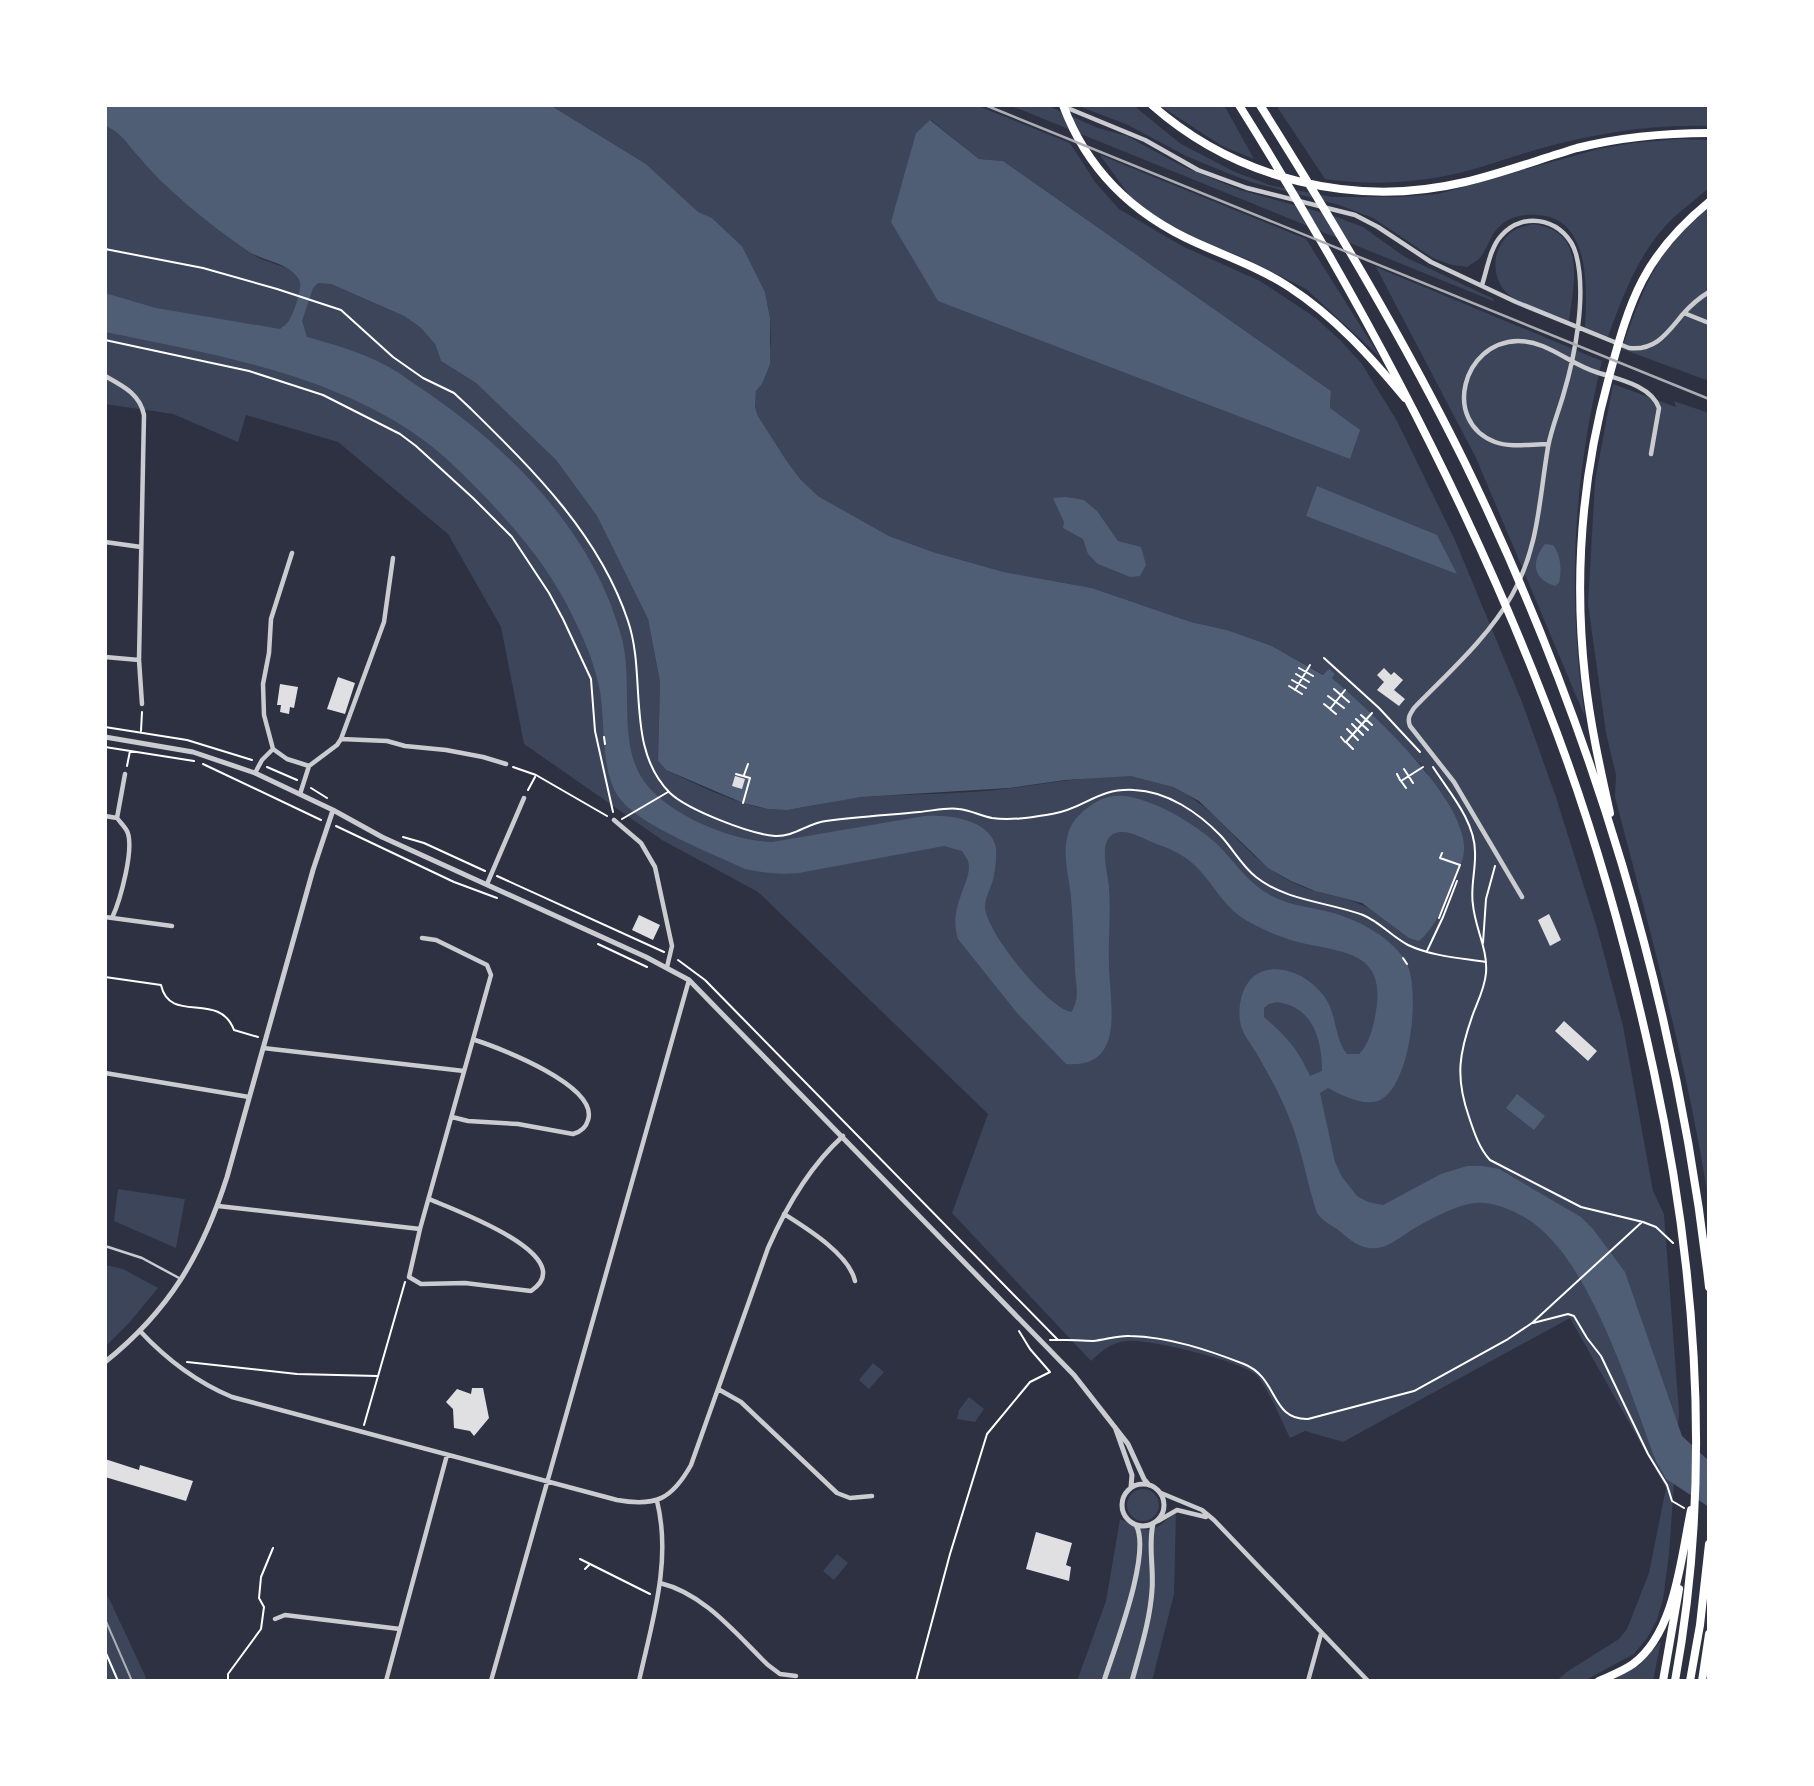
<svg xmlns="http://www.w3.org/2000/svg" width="1814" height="1786" font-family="'IBM Plex Sans',sans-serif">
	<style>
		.green { fill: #3c4559; fill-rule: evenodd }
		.water { fill: #4f5d75; fill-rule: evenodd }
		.building { fill: #e0e0e3 }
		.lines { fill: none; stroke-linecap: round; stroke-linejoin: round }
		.path { stroke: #fff; stroke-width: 2 }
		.service { stroke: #caccd0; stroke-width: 2.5 }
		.minor { stroke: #caccd0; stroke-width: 4.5 }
		.tertiary { stroke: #caccd0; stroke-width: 5 }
		.motorway { stroke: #fff; stroke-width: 8 }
		.tram { stroke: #abadb3; stroke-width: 2 }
		.rail { stroke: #abadb3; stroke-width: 2.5 }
	</style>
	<rect width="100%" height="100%" fill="#2d3142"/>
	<!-- green -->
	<path class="green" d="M550,105H976L1070,143L1095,182L1119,209L1182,246L1260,281L1316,318L1340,340L1362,364L1397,421L1455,540L1522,702L1556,797L1597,928L1623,1026L1653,1191L1664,1214L1679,1412L1669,1554L1663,1599L1657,1620L1647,1638L1634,1654L1584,1681H1556L1568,1671L1619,1639L1627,1629L1649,1573L1666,1488L1570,1318L1343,1442L1305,1431L1290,1438C1282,1422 1268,1388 1257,1376C1242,1361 1149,1339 1127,1341C1111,1342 1102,1351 1091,1361L952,1213L988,1114L758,892L662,840L524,744L501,627L448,534L338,442L246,415L238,442L173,414L105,404V126L112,128L120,135L139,158L177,196L247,251L261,259L331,284L404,316L420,327L435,344L441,361L476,383L556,460L597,516L648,619L660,682L658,761L666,770C696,784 737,805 770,809C801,812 833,799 864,797C913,793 963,795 1012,788C1042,784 1071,779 1101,777C1111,777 1123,775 1133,776C1215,788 1227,846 1288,880C1316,896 1350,895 1377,913L1460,826L1423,767L1332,678L1335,674L1324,675L1272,646L1227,630L1191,622L1092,588L1004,572L933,552L889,536L818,496L801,480L786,460L758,416L755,406L756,391L762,384L771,342L770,318L765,292L742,246L712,218L698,213L646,164ZM931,120L979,159L1003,161L1331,391L1330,408L916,133Z
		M1009,105H1046L1098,128L1127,136L1182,166L1240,190L1334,216L1363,227L1405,257L1494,299L1493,301Z
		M1076,105H1133L1181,144L1235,172L1273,186L1333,197H1399L1438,194L1598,149L1633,143L1679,139L1709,140V188C1697,198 1683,209 1671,220C1639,252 1623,295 1608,337L1585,328C1587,289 1591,215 1535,215C1523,214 1509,217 1500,226C1490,234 1488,248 1480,258C1477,261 1471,264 1467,267L1452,265L1433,258L1373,218L1339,205L1251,182L1227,173L1186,156L1128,125Z
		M1159,105H1224L1254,159L1222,146Z
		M1276,105H1709V126C1649,124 1592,134 1535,150C1511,157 1487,166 1463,172C1418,183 1371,186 1325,179Z
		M1100,155L1306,239L1380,357L1306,289L1244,258L1205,243L1156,218L1132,199Z
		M1709,208V381L1622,349C1640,295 1660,241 1709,208Z
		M1533,224C1587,231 1574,282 1569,321C1555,315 1517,302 1508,294C1495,282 1492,263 1499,248C1507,232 1516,228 1533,224Z
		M1376,267L1602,361C1573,481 1567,595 1585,717L1476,458Z
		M1613,384L1676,407L1674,401L1709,413V1204C1688,1066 1650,932 1615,797L1616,775L1606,733L1588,604L1595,481Z
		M118,1189L185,1199L176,1248L114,1221Z
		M105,1265L123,1269L158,1288L129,1323L105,1347Z
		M873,1363L884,1372L869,1389L859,1380Z
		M969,1397L984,1409L975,1422L957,1419L959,1410Z
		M1127 1505a16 16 0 1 1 32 0a16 16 0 1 1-32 0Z
		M1176,1514L1174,1594L1152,1681H1077L1106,1601L1120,1519C1132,1524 1143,1535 1157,1527C1165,1523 1167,1517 1176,1514Z
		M837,1554L848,1563L834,1580L823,1571Z
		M105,1590L143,1671L147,1681H105Z
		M1661,1641L1653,1681H1611L1639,1665Z"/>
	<!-- water -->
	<path class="water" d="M105,105H550L646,164L698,212L712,218L742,246L765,292L770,318V364L762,384L756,391L755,407L758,416L786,460L801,480L818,496L889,536L933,552L1004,572L1092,588L1191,622L1227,630L1272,646L1323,675L1329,669L1335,674L1332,678C1369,710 1468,800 1464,851C1463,864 1454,879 1449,892C1441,911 1435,927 1419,941L1409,938L1362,903L1315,891L1291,881L1268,868L1199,801L1173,787L1131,776L1065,780L1009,788L861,797L787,810L768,809L743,803L666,770L658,761L660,682L648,619L597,516L556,460L476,383L441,361L435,344L420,327L404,316L331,284L318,283L313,288L302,321L307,337C333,344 363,353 387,366C399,372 411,382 422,389C510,448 592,531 621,635C634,679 618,735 640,775C662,813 730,841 772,842L924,816C947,815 986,818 995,844C998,853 995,867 994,876C992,886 985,897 985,907C986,932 1046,1006 1071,1012C1080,1000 1076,985 1075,971C1074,947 1073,922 1071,897C1069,877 1062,855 1068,834C1071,822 1079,814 1090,806C1097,801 1104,797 1114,796C1143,792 1196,824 1217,844C1236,863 1249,885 1274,897C1290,905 1308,907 1325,911C1353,917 1389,935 1405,960C1422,986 1411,1089 1378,1101C1362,1106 1341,1095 1328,1088L1320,1093L1335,1162L1342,1177L1357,1196L1368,1202L1383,1205L1441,1174L1467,1166H1483L1499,1169L1581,1217L1593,1229L1625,1272L1682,1436L1709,1461V1507L1666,1479L1656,1461C1630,1394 1588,1248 1520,1215C1508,1208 1489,1201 1475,1203C1455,1205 1424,1222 1407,1233C1395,1241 1384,1250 1369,1248C1355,1246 1347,1237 1337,1229C1329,1224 1323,1221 1317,1213C1307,1184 1303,1154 1292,1125C1283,1100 1270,1077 1257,1054C1251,1044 1241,1032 1240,1021C1238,1007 1241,991 1250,980C1258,970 1272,968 1284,970C1300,973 1314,983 1324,996C1337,1013 1334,1038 1347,1054H1359C1369,1045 1374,1025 1376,1011C1387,948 1338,953 1294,941C1277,936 1256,927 1241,917C1221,903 1210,878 1191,862C1180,853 1168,848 1154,843C1145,839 1134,833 1124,832C1094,831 1108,870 1109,888C1111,914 1108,941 1109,967C1110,1005 1126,1069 1066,1064L1017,1013L958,939C947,906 974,880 968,861C967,858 964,855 962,851L944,846L799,873C780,875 764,873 745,869C713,854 641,826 621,800C598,773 607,715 598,682C593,660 583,637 573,617C553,574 522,536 490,502C467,478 443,453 415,434C324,372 211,354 105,332V293L156,308L280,329C282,327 286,325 288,322C293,316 302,289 300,282C293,263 261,261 246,250C207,222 167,191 136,154C127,144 119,130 105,126ZM1277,1002C1313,1007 1322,1039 1322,1071L1310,1076C1298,1049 1286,1036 1264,1017V1008L1269,1004Z
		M930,120L979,159L1003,161L1331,391L1330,408L1360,430L1350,459L938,301L891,222L916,133Z
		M1317,486L1437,535L1457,574L1306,516Z
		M1066,497L1084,500L1097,511L1118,541L1141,547L1146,565L1140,576L1130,577L1098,564L1088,554L1083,539L1063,528L1064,522L1053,498Z
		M1545,544L1553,545C1561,555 1562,570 1559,583L1555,586C1532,579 1531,561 1545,544Z
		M1517,1094L1545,1116L1534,1130L1506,1108Z"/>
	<!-- building -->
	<path class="building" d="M1384,668L1391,675L1394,672L1403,680L1394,690L1405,699L1399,706L1377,690L1384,682L1377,675Z
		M338,677L355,683L345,714L327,709Z
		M280,684L298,687L294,708L290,707L289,714L280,712L281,705H277Z
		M735,776L745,779L742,789L732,786Z
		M1549,914L1561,940L1550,946L1538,920Z
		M639,915L660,925L653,940L632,930Z
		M1564,1021L1597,1051L1588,1061L1555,1031Z
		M472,1388H483L489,1418L474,1436L470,1431L454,1428L453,1409L446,1402L457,1389L471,1394Z
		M105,1459L139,1470L140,1465L193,1481L186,1501L105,1477Z
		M1036,1532L1072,1543L1066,1565L1071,1567L1069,1581L1026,1569Z"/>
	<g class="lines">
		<!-- path -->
		<path class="path" d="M105,249L203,268L277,289L341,310L393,357L423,378L454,393L469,407C532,469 599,534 628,621C647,677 625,748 670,793C688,810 750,834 775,836C794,837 808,823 826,821C857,817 888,815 919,812C932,811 947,807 959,809C970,810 981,816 992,818C1011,821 1033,817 1052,814C1085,809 1096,788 1134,790C1167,791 1199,813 1221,836C1233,849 1242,866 1256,877C1286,901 1328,902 1363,915C1380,922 1391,936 1408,945C1431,956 1460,958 1486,962
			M105,340L249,371L323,395L400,434L416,446L473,498L512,537L549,593L563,619L591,679L595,731L613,812
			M1324,658L1379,708L1420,752
			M1299,668L1313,676
			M1296,674L1309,682
			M1292,680L1306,688
			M1289,686L1302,694
			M1334,689L1349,702
			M1295,690L1310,665
			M1328,696L1344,708
			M1324,704L1329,708
			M1336,714L1330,709L1345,690
			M1361,715L1372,725
			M1356,719L1368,730
			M1352,724L1363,735
			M105,727L187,740L252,760
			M1347,729L1358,740
			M141,731L142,712
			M604,737L605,744
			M1341,737L1345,742
			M105,747L194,761
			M1353,749L1346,742L1372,713
			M203,764L321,820
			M127,766L130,751
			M267,767L297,780
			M513,767L536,775L607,816
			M1433,767C1449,792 1475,821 1475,852C1476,869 1470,888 1473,905C1475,928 1488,949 1486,973C1485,987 1478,1001 1473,1014C1459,1053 1455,1077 1469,1117C1474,1132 1479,1148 1490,1160L1581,1207L1643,1222L1656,1227L1673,1243
			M1404,769L1413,783
			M736,774L750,778L743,803
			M1397,774L1400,780
			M744,775L748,764
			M311,788L327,798
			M1406,788L1401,781L1423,767
			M528,790L535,777
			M622,819L668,792
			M336,826L454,882L497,898
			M403,837L424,843L485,871
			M497,876L664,952
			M1439,918L1460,865L1440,858L1442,853
			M1483,943L1486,899L1495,866
			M598,944L647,967
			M1427,951L1443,917L1457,881
			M1403,958L1407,964
			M678,960L705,980L1058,1340
			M105,977L161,985C170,1025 219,990 234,1030L258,1037
			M1533,1323L1568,1314L1574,1316L1587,1338L1601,1356L1648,1454L1667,1485L1672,1501L1684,1508
			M1050,1340C1065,1339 1079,1341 1093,1341C1105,1340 1118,1335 1130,1336C1170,1337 1208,1350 1244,1364C1279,1378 1270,1420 1308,1419L1414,1391L1508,1339L1532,1323L1642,1222
			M187,1362L297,1374L377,1376
			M364,1425L405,1282
			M580,1559L650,1594
			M585,1569L589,1565
			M105,1651L118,1681
			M228,1681V1674L261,1629L264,1607L259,1598L261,1577L273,1548
			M916,1681L950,1554L987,1434L1030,1382L1050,1372L1030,1349L1019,1331"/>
		<!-- service -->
		<path class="service" d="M105,1246L142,1258L179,1278"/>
		<!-- minor -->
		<path class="minor" d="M1065,107L1145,140L1198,170L1247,188L1355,215L1378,227L1431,262L1516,302L1629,348C1656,351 1667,333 1683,314C1691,305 1699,298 1709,292
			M1482,285C1487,270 1490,248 1501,236C1525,208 1567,221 1576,254C1587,295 1575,356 1563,396C1558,413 1551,430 1548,447C1539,500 1539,547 1512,595C1488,638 1448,673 1414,708C1410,714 1407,718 1410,726L1454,782L1522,897
			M1684,313L1709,323
			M105,376C123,386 140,394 144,415L139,660L142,704
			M1548,444C1531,444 1511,448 1495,442C1442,422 1462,342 1518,341C1548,341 1569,364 1596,372C1617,379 1651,385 1659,408L1651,454
			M105,542L141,547
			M105,657L139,660
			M341,739L387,741L405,746L446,750L483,757L506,764
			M273,749L264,715L263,684L269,653L271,619L292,553
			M273,749L287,759L309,766
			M255,773L262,760L273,749
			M300,794L309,766L337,745L341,739L384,622L393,558
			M105,816L117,818
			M614,820L641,843L655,867L672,946L667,967
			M487,884L524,798
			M105,917L172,926
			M112,918C120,901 135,848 127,831C125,827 120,822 117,818L125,774
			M422,938L436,940L487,965L491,975L420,1229L409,1277L421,1284L465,1283L531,1291C583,1256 452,1209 429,1199
			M263,1048L464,1071
			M105,1073L249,1097
			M452,1117L468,1121L518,1124L573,1134C580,1132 586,1128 588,1120C599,1086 500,1048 475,1040
			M218,1206L420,1229
			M784,1214C806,1228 849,1254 855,1281
			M140,1331C167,1360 196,1382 232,1397L617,1500C656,1507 672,1499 691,1465L768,1248C786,1207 809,1167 843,1136
			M718,1389L741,1402L837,1493L850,1498L872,1496
			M1161,1493L1202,1510L1214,1520L1368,1681
			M1158,1521L1177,1510L1206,1517
			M660,1583C705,1594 736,1634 768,1665L780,1674L796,1676
			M275,1619L285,1615L400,1629
			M386,1681L447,1455
			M491,1681L689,980
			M639,1681C652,1622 672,1561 657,1501
			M1308,1681L1321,1634"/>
		<!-- tertiary -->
		<path class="tertiary" d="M105,737L193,752L255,773L333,810L382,837L646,957L689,980L1074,1375L1128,1444L1144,1479L1149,1485
			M105,1362C169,1311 202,1255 227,1177L313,870L333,810
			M1115,1427L1132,1475L1131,1487
			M1122 1505a21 21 0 1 1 42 0a21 21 0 1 1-42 0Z
			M1104,1681C1114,1649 1152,1553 1136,1525
			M1132,1681C1140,1651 1150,1621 1152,1590C1154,1568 1148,1546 1153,1524"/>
		<!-- motorway -->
		<path class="motorway" d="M1063,105C1087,170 1134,215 1197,243C1228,257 1260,268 1289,287C1335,317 1370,356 1405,398
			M1152,105C1237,180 1355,208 1465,182C1503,173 1540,159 1577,148C1621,137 1664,133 1709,133
			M1239,105C1358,295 1464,492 1545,702C1592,821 1627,947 1654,1072C1697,1271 1712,1480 1675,1681
			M1260,105C1333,221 1403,338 1464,461C1590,719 1677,1001 1709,1287
			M1610,813C1600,768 1590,723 1585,677C1574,577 1582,475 1609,377C1630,299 1644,255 1709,202
			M1599,1681C1610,1676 1623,1671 1633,1664C1675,1633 1681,1558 1691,1510
			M1663,1681L1679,1589
			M1690,1681L1700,1625L1709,1544
			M1702,1681L1709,1634"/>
		<!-- tram -->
		<path class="tram" d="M105,1619L132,1681"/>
		<!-- rail -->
		<path class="rail" d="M985,105L1709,399"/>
	</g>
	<!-- border -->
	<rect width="1814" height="1786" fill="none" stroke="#ffffff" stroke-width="214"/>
</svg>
